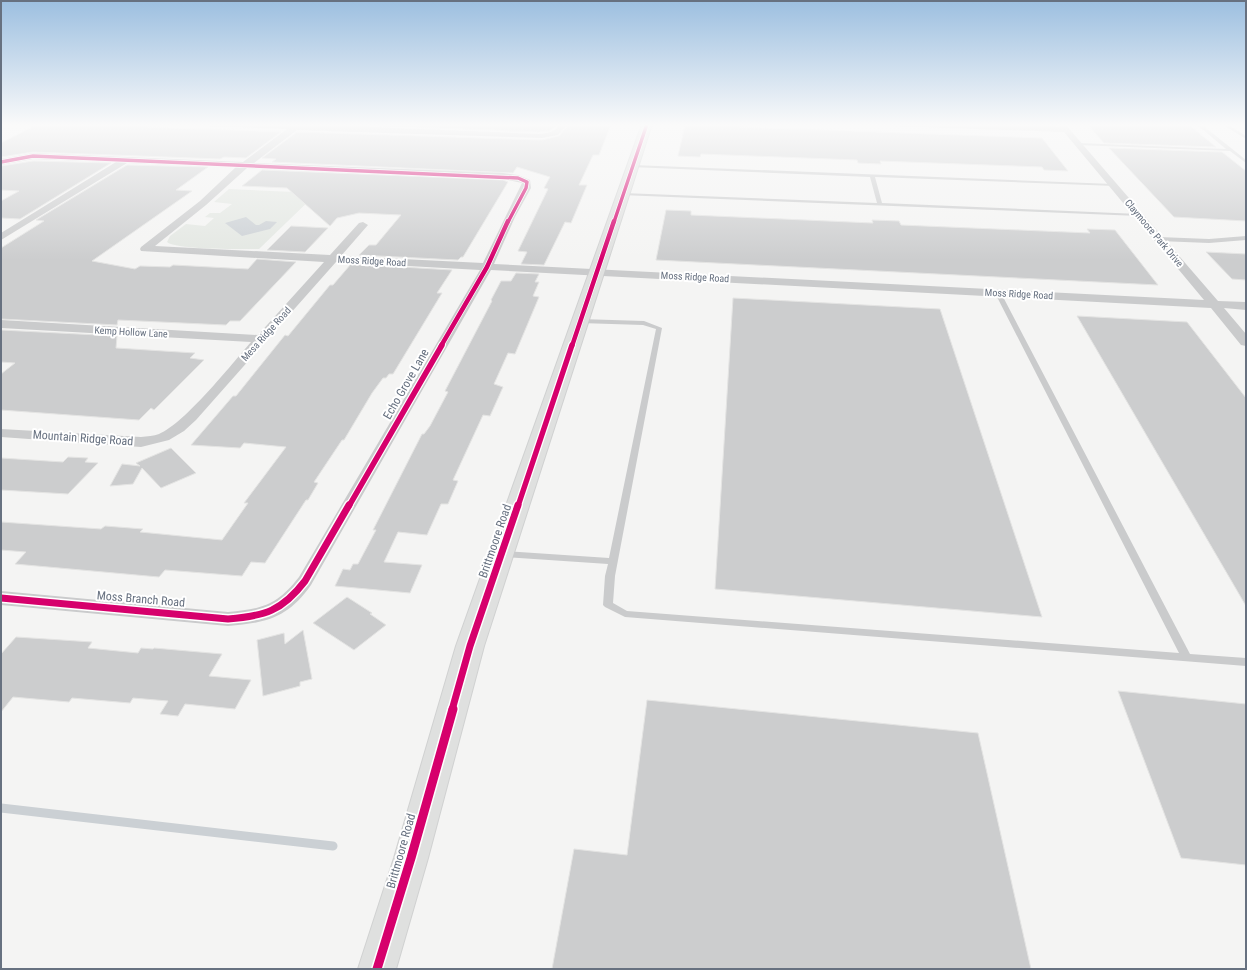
<svg xmlns="http://www.w3.org/2000/svg" width="1247" height="970" font-family="'Roboto Condensed',sans-serif">
	<style>
		.green { fill: #e3e7e2 }
		.water { fill: #cbd0d4 }
		.lines { fill: none; stroke-linecap: round; stroke-linejoin: round }
		.stream { stroke: #cbd0d4; stroke-width: 9 }
		.building { fill: #cccdce; stroke: #e4e4e3 }
		.secondary-casing { stroke: #d0d1d1; stroke-width: 2 }
		.service { fill: #cacbcc; fill-rule: evenodd }
		.minor { fill: #cacbcc; fill-rule: evenodd }
		.secondary { fill: #dfe0df; fill-rule: evenodd }
		.cycleway-far4-casing { stroke: #fff; stroke-width: 5 }
		.cycleway-far3-casing { stroke: #fff; stroke-width: 6 }
		.cycleway-far2-casing { stroke: #fff; stroke-width: 8 }
		.cycleway-far1-casing { stroke: #fff; stroke-width: 10 }
		.cycleway-casing { stroke: #fff; stroke-width: 12 }
		.cycleway-far4 { stroke: #d6006c; stroke-width: 3.5 }
		.cycleway-far3 { stroke: #d6006c; stroke-width: 4.5 }
		.cycleway-far2 { stroke: #d6006c; stroke-width: 5.5 }
		.cycleway-far1 { stroke: #d6006c; stroke-width: 7 }
		.cycleway { stroke: #d6006c; stroke-width: 9 }
		.labels { text-anchor: middle; dominant-baseline: central; stroke-width: 4; stroke-linejoin: round; paint-order: stroke }
		.far-street-label { font-size: 10px; fill: #677180; stroke: #fff }
		.street-label { font-size: 12px; fill: #677180; stroke: #fff }
	</style>
	<rect width="100%" height="100%" fill="#f4f4f3"/>
	<!-- green -->
	<path class="green" d="M229,189L317,193L259,249C242,249 177,250 167,242L170,236L186,224L205,226L214,218L205,217L210,213H220L232,204L214,202Z"/>
	<!-- water -->
	<path class="water" d="M246,217L256,225H259L266,221L277,222L270,229L242,236L225,223Z"/>
	<g class="lines">
		<!-- stream -->
		<path class="stream" d="M1,808L333,846"/>
	</g>
	<!-- building -->
	<path class="building" d="M38,124H146V127L281,132L246,158L224,157L220,159L33,152L1,157V143Z
		M339,124H558L550,131L538,132Z
		M569,124H611L601,150L599,155H593L579,185H587L571,223L565,222L544,265L521,264L527,252L518,251L548,189L544,188L550,177L517,167L513,173L272,162L276,159L262,158L297,132L542,140L559,136Z
		M1087,124H1188L1216,147L1104,143Z
		M685,125L1042,138L1068,171L1044,170L1042,167L880,161L881,164L858,163L857,160L701,154L700,157L678,156Z
		M1109,148L1222,152L1246,171V221L1174,217Z
		M33,161L111,163L20,219L1,218V201L19,191L1,190V166Z
		M127,165L208,167L176,190L192,191L92,261L135,269L140,266L170,267L173,265L248,269L257,259L296,262L240,321H230L226,325L118,320L117,325L1,319V248L44,221L36,220Z
		M262,170L503,180L508,182L463,257H461L458,260L359,255L369,245H376L401,215L359,213L337,218L330,226L287,188L242,186Z
		M666,210L691,211V215L873,223L872,220L899,221L901,225L1090,233L1087,229L1115,230L1158,285L656,260Z
		M291,226L328,228L305,252L267,250Z
		M1206,252L1246,254V280L1232,279Z
		M351,264L452,270L437,293H442L393,374H389L386,378H383L372,393L344,440H342L314,482L318,483L308,500H306L265,563L251,562L242,576L165,570L159,577L15,564L26,552L1,550V522L101,529L105,526L143,529L140,532L222,540L248,503H244L286,447L244,443L240,448L191,445L233,396H236L285,335L288,336L330,285H333Z
		M516,273L539,274L535,282H539L533,296L539,297L515,354L508,353L494,384L503,387L490,416L483,415L453,480L458,481L448,504H441L427,535L398,532L384,562L422,565L410,593L335,586L343,569L350,570L353,564H358L376,530H373L422,434H424L430,426L448,392L445,391L492,301L491,300L501,281H511Z
		M733,298L940,309L1042,617L715,589Z
		M1077,316L1187,322L1246,398V606Z
		M1,330L117,336L116,348L195,353L190,358L204,360L154,410L151,408L139,420L1,410V374L15,363L1,362Z
		M171,448L196,473L161,488L142,468L133,484L110,486L122,464L140,466L136,463Z
		M68,457L88,458L85,462L98,463L68,494L1,490V458L63,462Z
		M347,597L372,613L370,614L386,625L354,650L313,623Z
		M303,630L312,679L300,682V686L263,696L257,640L284,633L285,644Z
		M16,637L92,642L88,648L138,653L141,648L153,649L154,648L222,654L209,676L251,680L235,709L185,704L178,716L160,714L168,701L133,698L130,703L72,698L69,702L13,697L1,712V654Z
		M1118,691L1246,704V865L1181,858Z
		M647,700L978,733L1031,969H552L574,849L627,855Z"/>
	<g class="lines">
		<!-- secondary casing -->
		<g class="secondary-casing">
			<path id="secondary" d="M642,124H652L484,646L428,858L396,969H358L394,858L456,646Z"/>
		</g>
		<!-- service -->
		<path class="service" d="M1196,124H1201L1246,160V163L1230,151L1078,145L1076,144L1078,143L1226,149Z
			M1222,124H1227L1246,136V139Z
			M633,165L1113,184L1115,185V186L875,177L882,203L1139,214L1141,215L1139,216L621,195V194L623,193L877,203L870,177L631,167V165Z
			M1246,236V240L1209,243L1159,241L1156,239L1159,237L1209,239Z
			M998,291L1001,293L1190,654L1246,658V666L625,617L605,607L603,605L605,576L608,564L503,557L500,556L499,554L500,552L503,551L609,558L656,329L643,325L580,323L577,321L580,319L644,321L662,328L615,576L613,603L627,611L1179,653L995,293Z"/>
		<!-- minor -->
		<path class="minor" d="M203,124H299L538,134C547,133 555,133 560,124H568L558,135L542,138L297,130L254,163L503,173L518,175L530,180L531,188L515,217L494,264L1204,300L1064,132L894,126L890,124H967L1060,127L1057,124H1065L1218,301L1246,302V310L1224,308L1246,334V346L1241,345L1211,308L491,270L311,585C288,618 266,623 228,626L1,605V591L228,612C263,609 277,605 299,577L480,270L336,262L196,420L184,431L169,440L141,447L1,437V429L141,437C147,436 154,436 159,434C185,423 231,365 251,342L1,328V320L258,335L324,262L141,251L140,249L141,247L200,201L236,167L127,163L1,240V233L116,162L33,159L1,165V159L33,153L243,162L287,129L207,126ZM247,168L503,179L522,183L483,263L341,256L368,225L363,222L359,223L330,255L155,246L206,205Z"/>
		<!-- secondary -->
		<use href="#secondary" class="secondary"/>
		<!-- cycleway-far4 casing -->
		<g class="cycleway-far4-casing">
			<path id="cycleway-far4" d="M1,162L33,156L518,178L527,182L526,188L508,222
				M614,222L647,124"/>
		</g>
		<!-- cycleway-far3 casing -->
		<g class="cycleway-far3-casing">
			<path id="cycleway-far3" d="M441,346L487,267L508,221
				M572,346L614,221"/>
		</g>
		<!-- cycleway-far2 casing -->
		<g class="cycleway-far2-casing">
			<path id="cycleway-far2" d="M349,506L442,345
				M518,506L572,345"/>
		</g>
		<!-- cycleway-far1 casing -->
		<g class="cycleway-far1-casing">
			<path id="cycleway-far1" d="M1,598L228,619C265,616 282,611 305,581L349,505
				M452,710L470,646L518,505"/>
		</g>
		<!-- cycleway casing -->
		<g class="cycleway-casing">
			<path id="cycleway" d="M377,969L411,858L453,709"/>
		</g>
		<!-- cycleway-far4 -->
		<use href="#cycleway-far4" class="cycleway-far4"/>
		<!-- cycleway-far3 -->
		<use href="#cycleway-far3" class="cycleway-far3"/>
		<!-- cycleway-far2 -->
		<use href="#cycleway-far2" class="cycleway-far2"/>
		<!-- cycleway-far1 -->
		<use href="#cycleway-far1" class="cycleway-far1"/>
		<!-- cycleway -->
		<use href="#cycleway" class="cycleway"/>
	</g>
	<!-- sky -->
	<linearGradient id="sky" x2="0" y2="1"><stop stop-color="#9cbfe0"/><stop offset="0.48" stop-color="#fafafa"/><stop offset="1" stop-color="#fafafa" stop-opacity="0"/></linearGradient>
	<rect width="1247" height="260" fill="url(#sky)"/>
	<g class="labels">
		<!-- far-street labels -->
		<g class="far-street-label">
			<text transform="translate(1154 233) rotate(50)">Claymoore Park Drive</text>
			<text transform="translate(372 261) rotate(3)">Moss Ridge Road</text>
			<text transform="translate(695 277) rotate(3)">Moss Ridge Road</text>
			<text transform="translate(1019 294) rotate(3)">Moss Ridge Road</text>
			<text transform="translate(131 332) rotate(3)">Kemp Hollow Lane</text>
			<text transform="translate(266 334) rotate(-48)">Mesa Ridge Road</text>
		</g>
		<!-- street labels -->
		<g class="street-label">
			<text transform="translate(406 384) rotate(-60)">Echo Grove Lane</text>
			<text transform="translate(83 438) rotate(4)">Mountain Ridge Road</text>
			<text transform="translate(495 541) rotate(-71)">Brittmoore Road</text>
			<text transform="translate(141 599) rotate(5)">Moss Branch Road</text>
			<text transform="translate(401 851) rotate(-74)">Brittmoore Road</text>
		</g>
	</g>
	<!-- border -->
	<rect width="1247" height="970" fill="none" stroke="#677180" stroke-width="4"/>
</svg>
